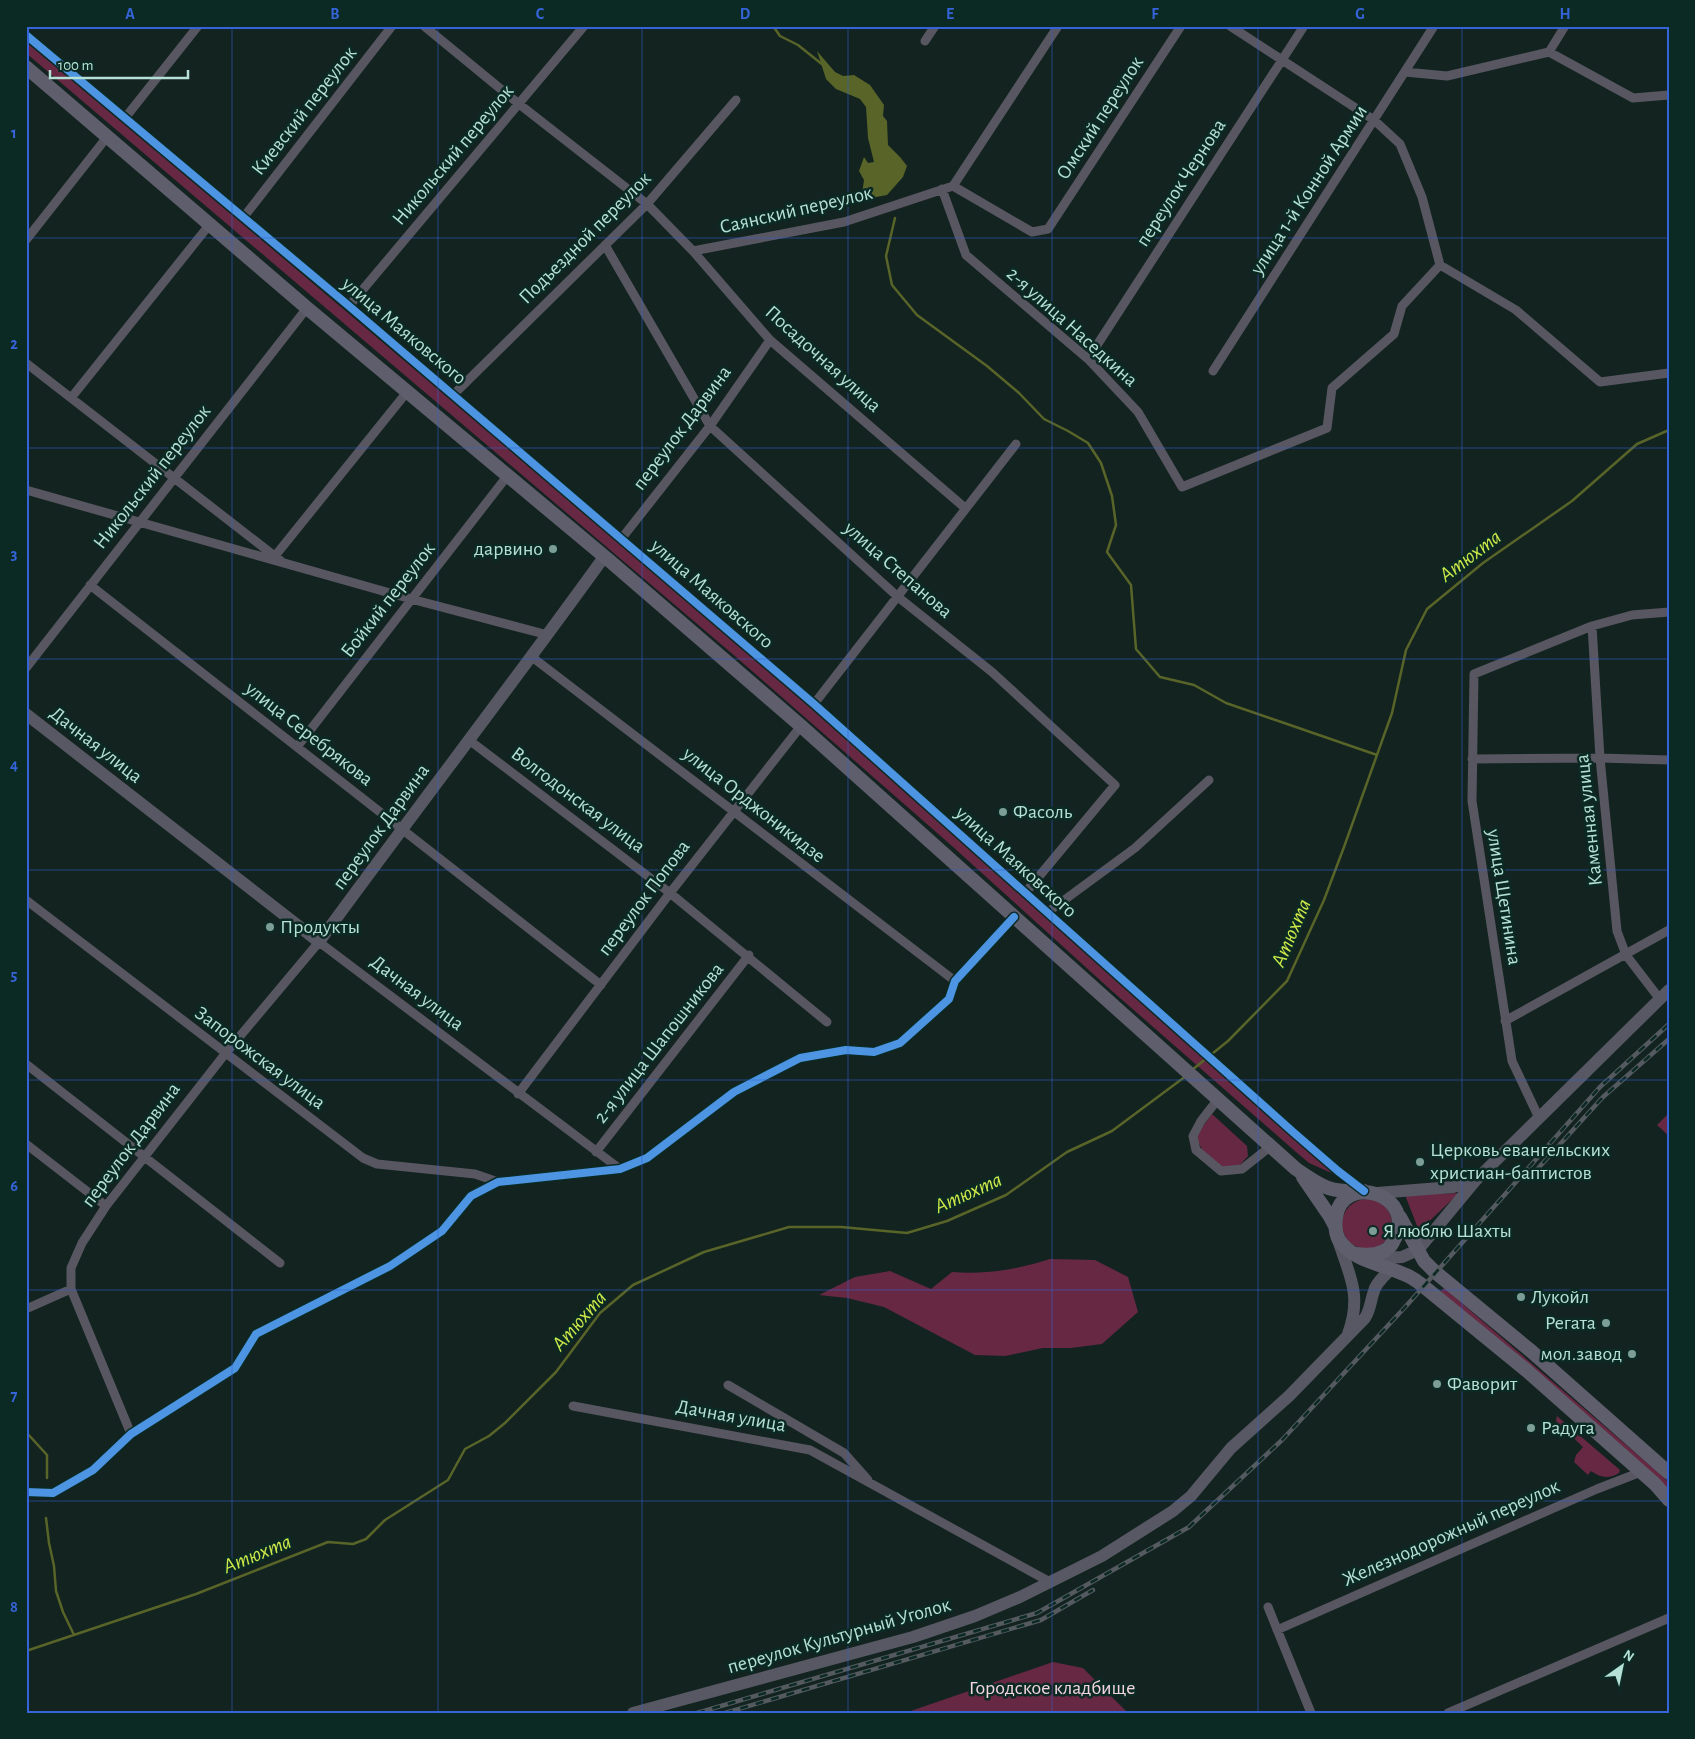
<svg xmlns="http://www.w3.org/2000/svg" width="1695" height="1739" font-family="'Alegreya Sans',sans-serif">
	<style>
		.green { fill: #662842 }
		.water { fill: #586428 }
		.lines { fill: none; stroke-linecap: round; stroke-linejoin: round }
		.stream { stroke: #586428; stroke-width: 2.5 }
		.street { stroke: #575661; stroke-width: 9 }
		.secondary { stroke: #575863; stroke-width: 12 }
		.primary { stroke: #5f5e6c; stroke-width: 14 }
		.rail-casing { stroke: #545a60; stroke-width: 4.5 }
		.rail { stroke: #0c2a24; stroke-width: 2.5; stroke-dasharray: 8; stroke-linecap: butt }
		.cycleway-casing { stroke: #0c2a24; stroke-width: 11 }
		.cycleway { stroke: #4d94e3; stroke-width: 8 }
		.grid { fill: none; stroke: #3464d8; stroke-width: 1; stroke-opacity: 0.55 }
		.poi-dot { fill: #7c9e96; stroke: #0c2a24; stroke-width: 2 }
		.labels { text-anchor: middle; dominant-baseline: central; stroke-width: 5; stroke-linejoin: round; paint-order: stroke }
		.street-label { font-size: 20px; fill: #b5e0d5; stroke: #0c2a24 }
		.poi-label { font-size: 20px; fill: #b5e0d5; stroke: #0c2a24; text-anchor: start }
		.park-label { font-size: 20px; fill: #f4d5de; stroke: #0c2a24 }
		.water-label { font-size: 21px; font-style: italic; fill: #cfe948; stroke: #0c2a24 }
		.neatline { fill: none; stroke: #3464d8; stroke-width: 2 }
		.grid-label { font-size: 16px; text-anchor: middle; font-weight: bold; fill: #3464d8 }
	</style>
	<rect width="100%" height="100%" fill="#132320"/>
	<!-- green -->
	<path class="green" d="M29,43L745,649L1336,1175L1309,1163L1296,1152L1112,991L952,846L736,657L26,53V46Z
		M1669,1113V1136L1657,1125Z
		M1212,1114L1247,1146L1248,1156L1239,1166L1221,1168L1202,1150L1196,1136Z
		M1459,1193L1419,1231L1405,1195Z
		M1342 1224a25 25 0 1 1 50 0a25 25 0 1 1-50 0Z
		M1050,1259L1095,1260L1128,1277L1138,1312L1102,1344L1071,1348H1043L1005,1356L975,1355L884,1307L847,1298L819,1295L855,1277L890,1271L931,1289L952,1272C986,1275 1018,1269 1050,1259Z
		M1444,1288L1660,1474L1669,1483V1492L1440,1292Z
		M1557,1416L1620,1470L1619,1473C1609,1479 1601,1478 1591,1471L1588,1475L1574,1462L1576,1455L1583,1447L1556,1421Z
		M1053,1662L1083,1668L1128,1713H905Z"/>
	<!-- water -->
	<path class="water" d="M817,51L835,72L843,76L854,75L870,85L884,105L883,116L887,121L888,145L900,157L907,166L903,177L887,195L871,198L862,195L864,180L859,171L864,157L868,163L874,162L868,138L866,107L860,99L836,89L826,79Z"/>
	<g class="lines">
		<!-- stream -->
		<path class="stream" d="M773,26L780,36L798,45L823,65
			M895,218L886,256L892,285L917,315L987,366L1019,393L1044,419L1068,431L1088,443L1101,463L1112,496L1116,525L1107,552L1131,585L1136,649L1160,677L1194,685L1226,703L1377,755
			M1192,1070L1228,1041L1287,981L1324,900L1344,847L1392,713L1406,650L1427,609L1483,563L1572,501L1637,444L1669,430
			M26,1432L47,1455V1478
			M46,1518L49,1543L54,1566L56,1591L63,1612L74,1635
			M26,1651L196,1594L328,1542L353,1544L366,1539L385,1520L448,1480L465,1449L489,1436L505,1423L556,1372L600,1313L633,1285L704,1252L789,1227H841L907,1233L947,1221L1006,1195L1067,1152L1112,1131L1186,1076"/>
		<!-- street -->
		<path class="street" d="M424,26L519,104L647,204L693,251L770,340L965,508
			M1230,26L1374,120L1400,144L1422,197L1440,265L1516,310L1600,382L1669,373
			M26,35L349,306L814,704L1293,1132L1338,1171L1363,1190
			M925,41L935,26
			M1549,52L1565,26
			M1405,72L1447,76L1549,52L1633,98L1669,95
			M125,118L198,26
			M953,186L1032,232L1048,229L1181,26
			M942,189L966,255L1088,359L1138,412L1182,487L1327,428L1332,388L1394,334L1402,306L1440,265
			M243,218L392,26
			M26,240L107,137
			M605,245L710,426L898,597L992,672L1115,785L1026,892
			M693,251L844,222L953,186L1058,26
			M349,306L584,26
			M1088,359L1304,26
			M26,363L281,561
			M1213,371L1434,26
			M453,395L647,204L736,100
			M71,398L210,224
			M26,490L411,599L548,635
			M622,538L710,426L770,340
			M275,556L407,392
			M90,585L601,985
			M1592,626L1600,758L1617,931L1626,955L1659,998
			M532,657L955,981
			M26,668L307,308
			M814,704L1016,444
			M469,740L670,893L827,1022
			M297,747L508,475
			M1472,759L1600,758L1669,760
			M26,900L363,1158L377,1164L475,1174L498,1182
			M1048,912L1135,848L1209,780
			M1505,1021L1669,930
			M26,1064L280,1263
			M518,1094L670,893L801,726
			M1218,1099L1201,1121L1193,1136L1196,1150L1221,1171L1242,1169L1271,1146
			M1539,1118L1512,1061L1472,801L1474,674L1592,626L1632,615L1669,612
			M26,1144L106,1206
			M596,1152L749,955
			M26,1309L71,1289
			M728,1385L844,1453L868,1480
			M573,1406L810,1450L1050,1582
			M131,1434L71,1289V1268L82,1243L106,1206L225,1054L319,942L620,1169
			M26,1492L53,1493L93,1470L131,1434L235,1368L256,1334L390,1266L442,1231L471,1196L498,1182L620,1169L647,1158L734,1092L800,1058L846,1050L874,1052L900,1043L949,999L955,981L1014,917
			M1268,1607L1311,1713
			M1277,1630L1597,1489L1641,1472
			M1448,1713L1669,1618"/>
		<!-- secondary -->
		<path class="secondary" d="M26,714L319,942C413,813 511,686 604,557
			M1377,1193L1453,1187L1476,1180
			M1338,1240C1350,1277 1362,1295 1348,1334
			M1369,1256L1387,1258L1402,1257L1418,1250L1476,1180L1669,990
			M633,1713L913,1637L975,1616L1020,1597L1102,1556L1173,1511L1191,1496L1231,1448L1289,1396L1365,1318C1371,1308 1370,1302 1374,1291C1376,1283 1384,1276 1391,1269"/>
		<!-- primary -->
		<path class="primary" d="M26,67L307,308L611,562L801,726L1296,1169C1324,1188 1330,1193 1364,1191
			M1303,1177L1329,1215L1335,1226
			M1400,1217L1424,1261L1434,1271L1531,1351L1669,1473
			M1356,1254C1370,1256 1386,1256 1393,1242C1421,1194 1341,1171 1336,1218C1335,1225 1335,1233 1339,1240C1354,1262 1383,1264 1406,1275C1411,1277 1417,1281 1422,1285L1526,1370L1655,1484L1669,1500"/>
		<!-- rail casing -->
		<g class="rail-casing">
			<path id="rail" d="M1532,1175L1603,1097L1669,1039
				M697,1713L1037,1613L1189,1527L1282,1440L1407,1305L1600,1087L1669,1024
				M725,1713L1041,1620L1093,1590"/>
		</g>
		<!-- rail -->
		<use href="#rail" class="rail"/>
		<!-- cycleway casing -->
		<g class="cycleway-casing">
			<path id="cycleway" d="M26,35L349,306L814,704L1293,1132L1338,1171L1364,1191
				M26,1492L53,1493L93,1470L131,1434L235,1368L256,1334L390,1266L442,1231L471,1196L498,1182L620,1169L647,1158L734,1092L800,1058L846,1050L874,1052L900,1043L949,999L955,981L1014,917"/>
		</g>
		<!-- cycleway -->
		<use href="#cycleway" class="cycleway"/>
	</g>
	<!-- grid -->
	<path class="grid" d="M232,26V1713M438,26V1713M642,26V1713M848,26V1713M1052,26V1713M1258,26V1713M1462,26V1713M26,238H1669M26,448H1669M26,659H1669M26,870H1669M26,1080H1669M26,1290H1669M26,1501H1669"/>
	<!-- markers -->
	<g class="poi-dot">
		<circle cx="553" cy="549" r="5"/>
		<circle cx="1003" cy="812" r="5"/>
		<circle cx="270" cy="927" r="5"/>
		<circle cx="1420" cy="1162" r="5"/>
		<circle cx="1373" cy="1231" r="5"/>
		<circle cx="1521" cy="1297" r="5"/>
		<circle cx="1606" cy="1323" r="5"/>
		<circle cx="1632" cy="1354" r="5"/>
		<circle cx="1437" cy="1384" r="5"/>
		<circle cx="1531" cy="1428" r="5"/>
	</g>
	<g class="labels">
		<!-- street labels -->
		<g class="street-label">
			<text transform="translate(304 111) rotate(-52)">Киевский переулок</text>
			<text transform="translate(1100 118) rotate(-57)">Омский переулок</text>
			<text transform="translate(453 155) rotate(-50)">Никольский переулок</text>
			<text transform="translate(1181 183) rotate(-57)">переулок Чернова</text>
			<text transform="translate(1309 190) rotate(-57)">улица 1-й Конной Армии</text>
			<text transform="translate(796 210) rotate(-13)">Саянский переулок</text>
			<text transform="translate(585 238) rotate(-45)">Подъездной переулок</text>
			<text transform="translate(1072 327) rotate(42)">2-я улица Наседкина</text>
			<text transform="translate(404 331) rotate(40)">улица Маяковского</text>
			<text transform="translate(823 359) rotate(42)">Посадочная улица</text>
			<text transform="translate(682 428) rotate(-53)">переулок Дарвина</text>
			<text transform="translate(152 477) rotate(-52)">Никольский переулок</text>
			<text transform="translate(898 570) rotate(41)">улица Степанова</text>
			<text transform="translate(712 594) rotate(41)">улица Маяковского</text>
			<text transform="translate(388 600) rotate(-52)">Бойкий переулок</text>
			<text transform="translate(309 734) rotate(38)">улица Серебрякова</text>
			<text transform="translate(96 745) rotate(38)">Дачная улица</text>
			<text transform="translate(578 800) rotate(37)">Волгодонская улица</text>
			<text transform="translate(754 805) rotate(38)">улица Орджоникидзе</text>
			<text transform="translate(1589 820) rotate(-96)">Каменная улица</text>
			<text transform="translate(381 827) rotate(-54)">переулок Дарвина</text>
			<text transform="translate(1016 862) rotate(42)">улица Маяковского</text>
			<text transform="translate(1504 897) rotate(81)">улица Щетинина</text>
			<text transform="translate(644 898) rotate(-53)">переулок Попова</text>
			<text transform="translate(417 993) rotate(37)">Дачная улица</text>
			<text transform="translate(659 1043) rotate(-52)">2-я улица Шапошникова</text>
			<text transform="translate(260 1058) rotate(37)">Запорожская улица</text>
			<text transform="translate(131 1145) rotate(-53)">переулок Дарвина</text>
			<text transform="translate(731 1416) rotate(10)">Дачная улица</text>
			<text transform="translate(1451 1533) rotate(-24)">Железнодорожный переулок</text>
			<text transform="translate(839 1636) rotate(-16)">переулок Культурный Уголок</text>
		</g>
		<!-- poi labels -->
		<g class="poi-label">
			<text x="543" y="549" text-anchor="end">дарвино</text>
			<text x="1013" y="812">Фасоль</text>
			<text x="280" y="927">Продукты</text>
			<text x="1430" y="1150">Церковь евангельских<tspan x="1430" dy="23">христиан-баптистов</tspan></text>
			<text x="1383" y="1231">Я люблю Шахты</text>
			<text x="1531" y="1297">Лукойл</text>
			<text x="1596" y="1323" text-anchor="end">Регата</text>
			<text x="1622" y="1354" text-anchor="end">мол.завод</text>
			<text x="1447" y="1384">Фаворит</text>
			<text x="1541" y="1428">Радуга</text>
		</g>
		<!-- park labels -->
		<g class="park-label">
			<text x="1052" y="1688">Городское кладбище</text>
		</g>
		<!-- water labels -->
		<g class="water-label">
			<text transform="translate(1470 556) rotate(-37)">Атюхта</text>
			<text transform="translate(1291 933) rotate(-67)">Атюхта</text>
			<text transform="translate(968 1193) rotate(-24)">Атюхта</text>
			<text transform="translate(579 1321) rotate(-49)">Атюхта</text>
			<text transform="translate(257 1554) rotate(-22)">Атюхта</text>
		</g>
	</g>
	<!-- border -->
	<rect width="1695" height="1739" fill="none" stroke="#0c2a24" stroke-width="55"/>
	<!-- north arrow -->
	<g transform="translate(1622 1666) rotate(33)" stroke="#0c2a24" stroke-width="4" paint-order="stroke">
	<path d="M0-4L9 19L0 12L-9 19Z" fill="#b5e0d5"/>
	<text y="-8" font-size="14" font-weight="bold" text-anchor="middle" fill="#b5e0d5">N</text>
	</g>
	<!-- scale -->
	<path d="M50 70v8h138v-8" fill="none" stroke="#b5e0d5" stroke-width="2.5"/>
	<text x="58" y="70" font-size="15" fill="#b5e0d5" stroke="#0c2a24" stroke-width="4" paint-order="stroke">100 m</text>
	<rect x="28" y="28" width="1640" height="1684" class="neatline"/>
	<g class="grid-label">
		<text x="130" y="19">A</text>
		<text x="335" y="19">B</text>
		<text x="540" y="19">C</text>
		<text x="745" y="19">D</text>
		<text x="950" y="19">E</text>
		<text x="1155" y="19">F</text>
		<text x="1360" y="19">G</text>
		<text x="1565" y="19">H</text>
		<text x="14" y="138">1</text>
		<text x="14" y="349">2</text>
		<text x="14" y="559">3</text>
		<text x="14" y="770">4</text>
		<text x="14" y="980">5</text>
		<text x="14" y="1191">6</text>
		<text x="14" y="1401">7</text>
		<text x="14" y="1612">8</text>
	</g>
</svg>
